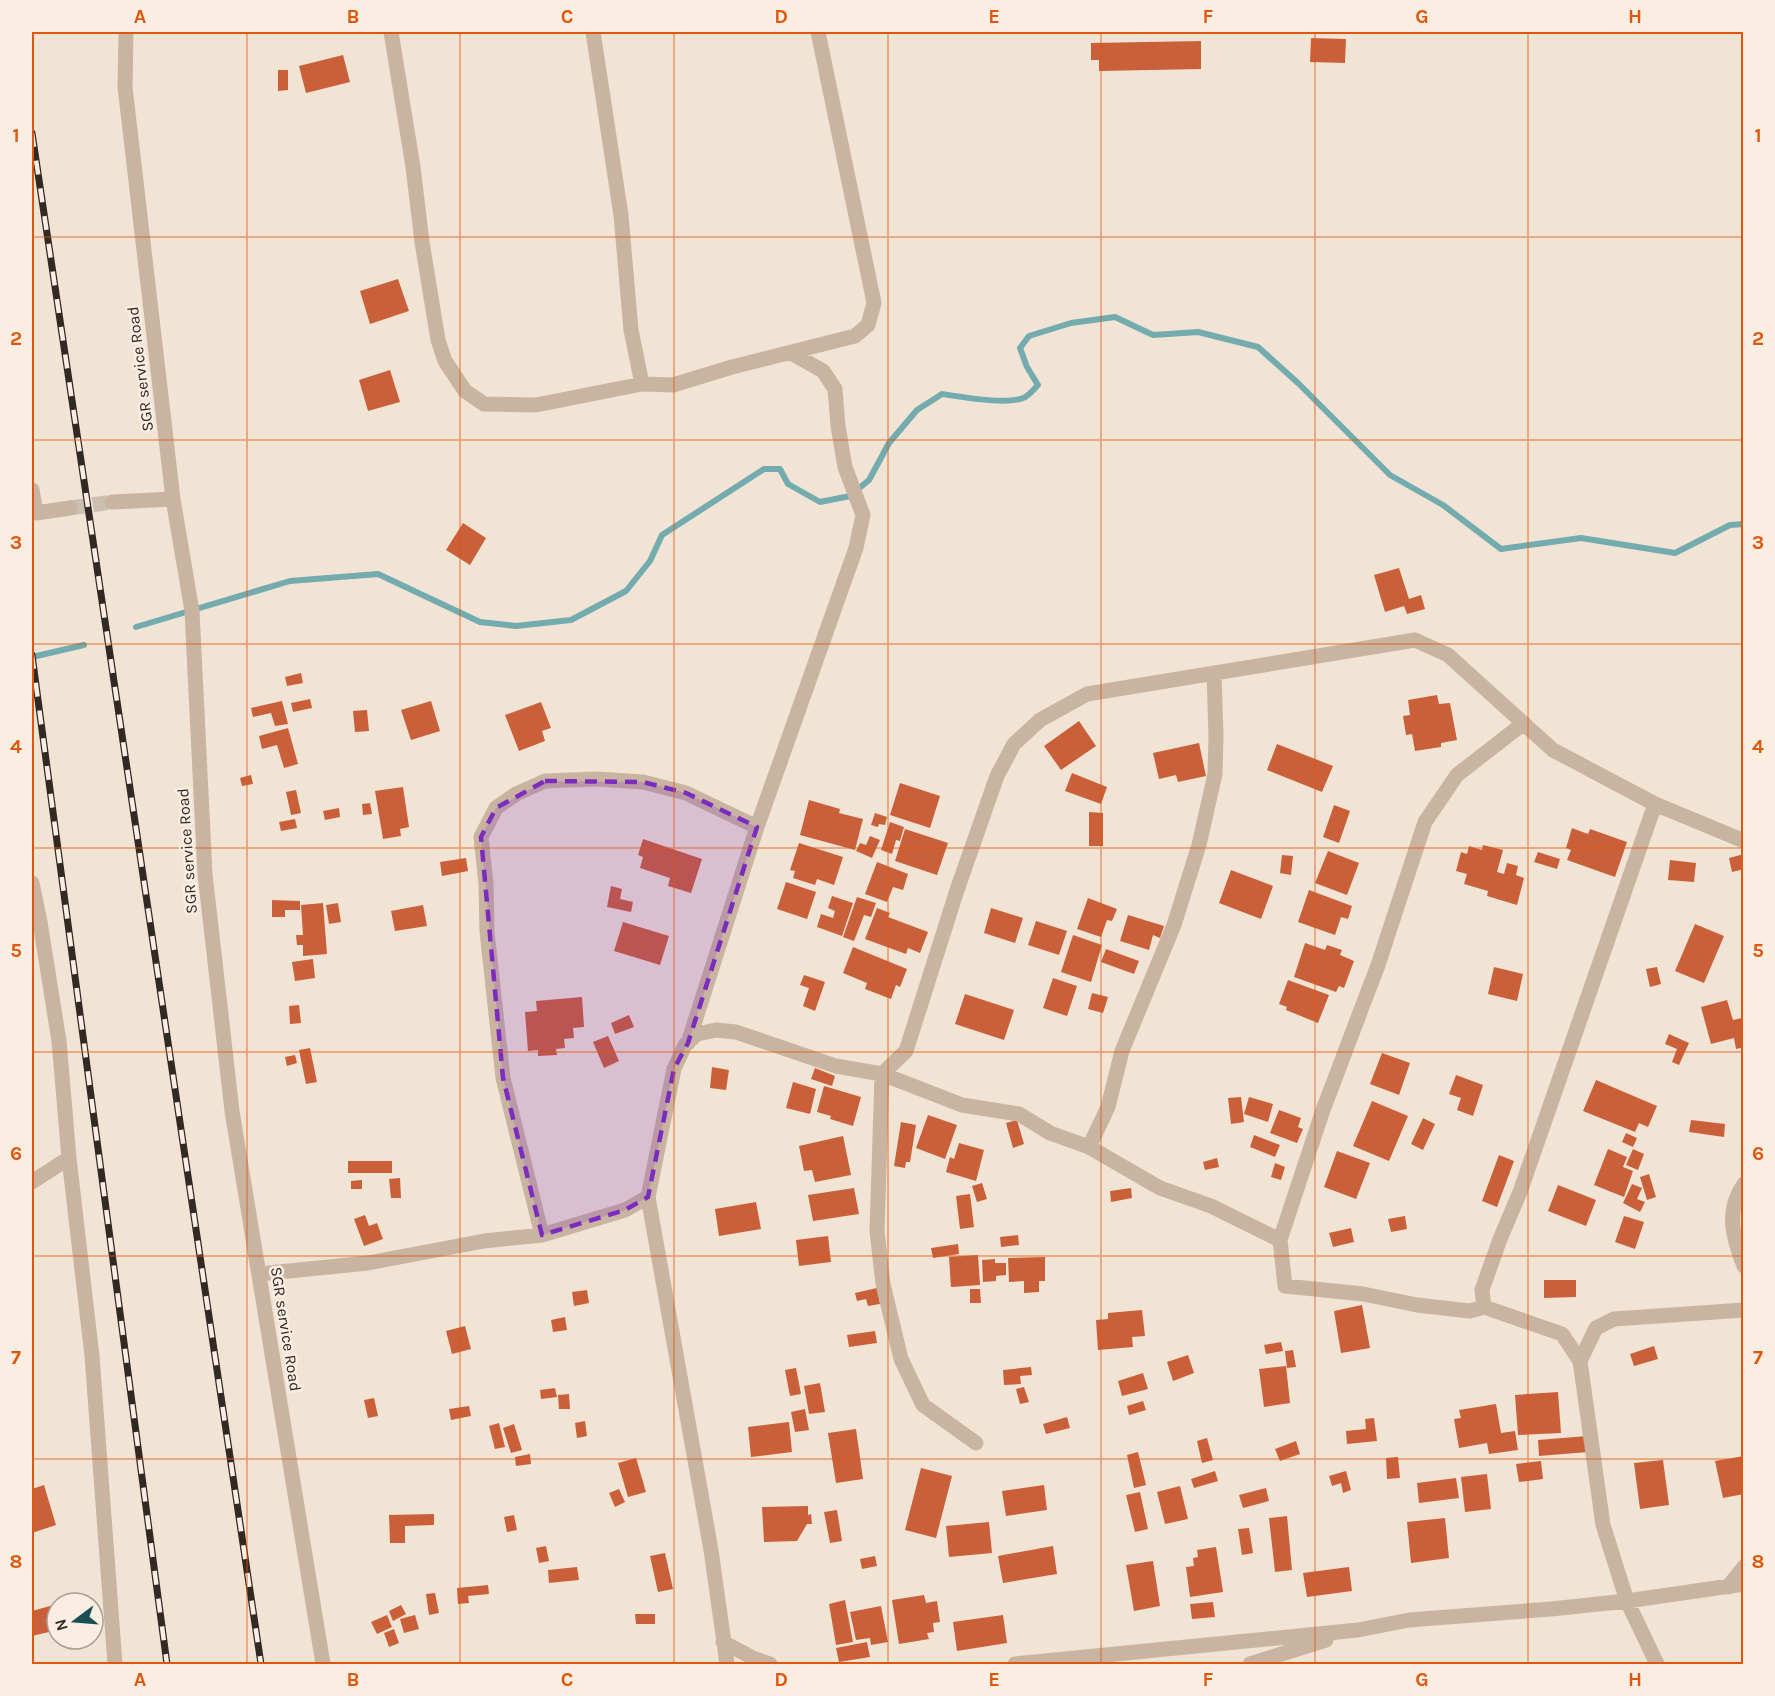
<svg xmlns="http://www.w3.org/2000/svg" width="1775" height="1696" font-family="Karla,sans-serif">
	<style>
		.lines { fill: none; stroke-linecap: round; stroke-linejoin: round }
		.stream { stroke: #73abaf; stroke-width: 6 }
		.building { fill: #ca603a }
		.street-tunnel { stroke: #cbbfb2; stroke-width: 15; stroke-dasharray: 15 8; stroke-linecap: butt }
		.street { stroke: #c9b4a1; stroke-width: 15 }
		.rail-casing { stroke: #332924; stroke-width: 7 }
		.rail { stroke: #f9eee1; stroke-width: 4.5; stroke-dasharray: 14; stroke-linecap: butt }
		.marked { fill: #7b2cbf; fill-opacity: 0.2; stroke: #7b2cbf; stroke-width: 4.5; stroke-dasharray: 12 8; stroke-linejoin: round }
		.grid { fill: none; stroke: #df570d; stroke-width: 1.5; stroke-opacity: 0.55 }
		.labels { text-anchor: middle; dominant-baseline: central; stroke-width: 5; stroke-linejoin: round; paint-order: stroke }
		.street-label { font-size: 16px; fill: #332924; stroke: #f9eee1 }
		.neatline { fill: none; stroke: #df570d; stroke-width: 2 }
		.grid-label { font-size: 20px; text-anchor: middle; font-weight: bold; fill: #df570d }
	</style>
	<rect width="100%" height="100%" fill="#f1e4d5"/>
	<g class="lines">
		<!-- stream -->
		<path class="stream" d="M136,627L290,581L378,574L480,622L516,626L571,620L626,591L650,561L662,535L764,469H780L788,484L820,502L850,496L869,480L889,443L917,410L942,394C960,397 1007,405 1023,398C1029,396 1034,389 1038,385L1027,367L1020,348L1029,336L1071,323L1115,317L1153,335L1198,332L1258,347L1298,383L1390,475L1443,505L1501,549L1581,538L1675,553L1730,525L1744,524
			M32,657L84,645"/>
	</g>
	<!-- building -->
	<path class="building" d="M1311,38L1346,39L1345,63L1310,62Z
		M1201,41V69L1099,71V60H1091V43Z
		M343,55L350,82L306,93L299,66Z
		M278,70H288V90L278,91Z
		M398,279L409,311L370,324L360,291Z
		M390,370L400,402L368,411L359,380Z
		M463,523L486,538L470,565L446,550Z
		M1399,568L1409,599L1421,595L1425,609L1407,614L1404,606L1385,612L1374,575Z
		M301,673L303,683L287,686L285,677Z
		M1437,695L1439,704L1450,703L1457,740L1441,743V747L1415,751L1412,734L1406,735L1403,716L1410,715L1408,700Z
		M310,699L312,708L293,712L291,703Z
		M282,701L288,724L275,726L271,713L253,717L251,708Z
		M431,701L440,731L411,740L401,710Z
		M541,702L551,728L542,731L545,741L519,751L505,715Z
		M367,710L369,731L355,732L353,711Z
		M1079,721L1096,746L1061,770L1044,746Z
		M288,728L298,764L284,768L277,745L262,749L259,736Z
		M1199,743L1206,776L1178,782L1176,775L1159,779L1153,753Z
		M1277,744L1333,766L1322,792L1267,770Z
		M1072,773L1107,787L1101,804L1065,791Z
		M251,775L253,784L242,786L240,778Z
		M900,783L940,796L930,828L890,815Z
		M403,787L409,827L400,829L401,836L383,839L375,791Z
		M296,790L301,813L291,815L286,792Z
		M809,800L840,809L839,813L863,819L855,850L800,835Z
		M370,803L372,814L363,815L362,804Z
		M1334,805L1350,811L1339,843L1323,837Z
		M339,808L340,817L325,820L323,811Z
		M1089,812L1103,813V846H1089Z
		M875,813L887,817L885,825L879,824L878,827L871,825Z
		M295,819L297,828L281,831L279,822Z
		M890,822L904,827L900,841L896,840L892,854L881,850Z
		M1572,828L1588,834L1590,829L1627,842L1615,877L1567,860L1571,850L1566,848Z
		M905,829L948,843L937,875L895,861Z
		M870,836L880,840L872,858L856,851L860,843L866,845Z
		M643,839L702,859L691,893L668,886L670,878L640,868L643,857L638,855Z
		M799,843L843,857L834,885L817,879L815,885L793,878L795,871L790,870Z
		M1483,845L1503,850L1497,872L1504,874L1507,863L1518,866L1516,875L1524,878L1517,905L1487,896L1488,891L1464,884L1467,874L1456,871L1461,852L1467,854L1469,846L1482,850Z
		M1328,851L1359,863L1347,895L1315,883Z
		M1538,852L1560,859L1557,869L1534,862Z
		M1744,854V869L1732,872L1729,858Z
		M1282,855L1293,856L1291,875L1280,873Z
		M466,858L468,871L442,876L440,862Z
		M1670,860L1696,863L1694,882L1668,880Z
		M877,862L908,874L903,890L893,887L887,902L865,894Z
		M1231,870L1273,886L1261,919L1219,903Z
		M786,882L816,892L807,919L777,909Z
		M611,886L622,889L620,899L633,902L631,912L607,907Z
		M1309,890L1352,906L1348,919L1341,917L1335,935L1298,922Z
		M832,896L853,903L842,936L817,927L821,914L833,918L835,911L828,908Z
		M857,897L876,903L871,917L864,915L854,941L843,937Z
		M1088,898L1117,909L1112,921L1107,920L1101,937L1077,929Z
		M272,900L300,901V910H285V917H272Z
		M323,903L327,954L303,956V945H297L296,935H303L301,905Z
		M338,903L341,922L329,924L326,905Z
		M423,905L427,926L395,931L391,911Z
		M877,908L890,913L888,917L928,932L920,953L908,948L906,954L865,939Z
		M991,908L1023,918L1015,943L984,933Z
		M1128,915L1164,926L1160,938L1153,935L1149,950L1120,941Z
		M1036,921L1067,931L1059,955L1028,945Z
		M623,922L669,936L660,965L614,951Z
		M1695,924L1724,936L1704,983L1675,971Z
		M1073,935L1102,945L1091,982L1061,972Z
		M1305,943L1325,950L1327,945L1342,950L1340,955L1354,961L1344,988L1339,986L1336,992L1294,977Z
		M853,947L907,969L900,987L896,985L891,999L865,989L867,983L843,973Z
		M1106,949L1139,961L1134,974L1101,962Z
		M313,959L315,978L295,981L292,962Z
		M1494,967L1523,974L1517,1001L1488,994Z
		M1657,967L1661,984L1650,987L1646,969Z
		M804,975L825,982L815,1011L803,1006L809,988L800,985Z
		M1053,978L1077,986L1067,1016L1043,1008Z
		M1288,980L1329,995L1318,1023L1286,1010L1287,1007L1279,1004Z
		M1092,993L1108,997L1103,1013L1088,1009Z
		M965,994L1014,1010L1004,1040L955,1024Z
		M582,997L584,1027L573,1028L574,1038L564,1039L565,1048L556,1049L557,1055L538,1056V1050L528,1051L525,1012L537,1011L536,1001Z
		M1727,1000L1733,1020L1742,1018L1744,1047L1736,1049L1734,1038L1711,1044L1701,1007Z
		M299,1005L301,1023L290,1024L289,1006Z
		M629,1015L634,1027L615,1034L611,1023Z
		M1669,1034L1689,1043L1679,1065L1672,1062L1677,1049L1665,1044Z
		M608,1036L619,1061L604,1068L593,1042Z
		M310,1048L317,1082L306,1084L299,1050Z
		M1382,1053L1410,1063L1399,1095L1370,1084Z
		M295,1055L297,1063L287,1066L285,1057Z
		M712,1067L729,1070L726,1090L710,1088Z
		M815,1068L835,1076L832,1086L811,1079Z
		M1456,1075L1483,1085L1473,1116L1457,1110L1461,1098L1449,1094Z
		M1596,1080L1657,1106L1648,1127L1639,1123L1635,1132L1583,1111Z
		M793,1082L816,1089L810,1114L786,1108Z
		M824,1086L861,1097L853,1126L830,1119L831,1116L817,1112Z
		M1241,1097L1244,1122L1231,1124L1228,1098Z
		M1249,1097L1273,1104L1268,1122L1244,1114Z
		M1372,1101L1408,1116L1389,1161L1353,1146Z
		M1279,1110L1301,1118L1298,1127L1303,1129L1297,1143L1270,1133Z
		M928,1115L957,1125L945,1159L916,1148Z
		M1423,1118L1435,1124L1423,1150L1411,1144Z
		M1017,1120L1024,1144L1013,1148L1006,1123Z
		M1691,1120L1725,1124L1724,1137L1689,1132Z
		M901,1122L916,1125L910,1162H906L905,1168L894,1166Z
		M1626,1133L1637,1138L1633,1147L1622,1142Z
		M1254,1135L1280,1145L1275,1157L1250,1147Z
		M843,1136L851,1175L815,1182L812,1170L804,1171L799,1146Z
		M959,1143L984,1150L976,1181L946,1172L950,1157L954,1159Z
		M1608,1149L1627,1157L1623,1167L1633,1171L1624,1197L1594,1185Z
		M1633,1149L1644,1154L1638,1170L1626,1165Z
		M1337,1151L1370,1163L1356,1199L1324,1187Z
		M1499,1155L1514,1161L1497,1207L1482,1201Z
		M1217,1158L1219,1167L1205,1170L1203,1162Z
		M348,1161H392V1173H348Z
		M1275,1163L1285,1167L1281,1180L1271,1177Z
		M1649,1174L1656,1197L1647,1200L1640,1177Z
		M400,1178L401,1198H391L389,1179Z
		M362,1180V1189H351V1181Z
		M982,1183L987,1199L977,1202L972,1186Z
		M1632,1184L1642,1188L1637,1199L1645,1202L1640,1212L1623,1203Z
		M1558,1185L1596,1200L1586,1226L1548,1211Z
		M854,1188L859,1214L813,1221L808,1195Z
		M1131,1188L1132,1198L1111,1202L1110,1191Z
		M970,1194L974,1227L960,1229L956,1196Z
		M756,1202L761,1229L719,1236L715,1209Z
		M365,1215L369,1226L377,1223L383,1239L364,1246L354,1219Z
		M1405,1216L1407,1229L1391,1232L1388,1219Z
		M1624,1216L1644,1222L1635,1249L1615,1242Z
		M1351,1228L1354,1242L1333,1247L1329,1233Z
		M1018,1235L1019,1245L1001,1247L1000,1237Z
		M828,1236L831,1262L799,1266L796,1240Z
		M958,1244L959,1254L933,1258L931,1248Z
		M978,1255L980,1285L951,1287L949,1257Z
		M1045,1257V1281H1039V1292L1024,1293V1281L1009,1282L1008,1258Z
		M995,1259V1263H1006V1275L996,1276V1281L983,1282L982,1260Z
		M1544,1280H1576V1297L1544,1298Z
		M877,1288L880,1304L868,1306L866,1299L857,1301L855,1293Z
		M970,1289H980L981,1303H970Z
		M587,1290L589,1303L574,1306L572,1292Z
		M1362,1305L1370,1348L1341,1353L1334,1311Z
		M1142,1310L1145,1336L1132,1337L1133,1347L1098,1350L1096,1320L1108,1319V1313Z
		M565,1317L567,1330L553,1332L551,1320Z
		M465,1326L471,1349L452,1354L446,1331Z
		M875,1331L877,1343L849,1347L847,1335Z
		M1281,1342L1283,1351L1266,1354L1264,1345Z
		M1654,1346L1658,1359L1634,1366L1630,1354Z
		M1293,1350L1296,1367L1287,1368L1285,1351Z
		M1188,1355L1194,1373L1173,1381L1167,1362Z
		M1286,1366L1290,1403L1264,1407L1259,1369Z
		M1031,1367L1032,1375L1020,1376L1021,1384L1004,1385L1003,1370Z
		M796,1368L801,1394L790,1396L785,1370Z
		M1143,1373L1148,1389L1122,1396L1118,1381Z
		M820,1383L825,1412L809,1414L804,1386Z
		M1024,1387L1029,1402L1020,1404L1016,1389Z
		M555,1388L557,1397L541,1399L540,1390Z
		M1558,1392L1561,1433L1518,1435L1515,1395Z
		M569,1394L570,1409H559L558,1395Z
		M374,1398L378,1416L368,1418L364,1400Z
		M1143,1401L1146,1410L1129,1415L1127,1406Z
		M1496,1404L1501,1433L1515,1431L1518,1450L1489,1454L1487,1443L1459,1448L1454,1419L1461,1418L1459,1410Z
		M469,1406L471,1416L451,1420L449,1409Z
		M805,1409L809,1430L795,1432L791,1412Z
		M1067,1417L1070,1428L1046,1434L1043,1424Z
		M1374,1418L1377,1441L1347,1444L1346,1431L1366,1429L1365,1419Z
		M585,1421L587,1436L577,1438L575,1423Z
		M789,1422L792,1452L751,1457L748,1427Z
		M499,1423L505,1447L495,1449L489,1426Z
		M514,1424L522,1450L511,1453L503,1428Z
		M856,1429L863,1479L836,1483L828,1433Z
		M1587,1436L1588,1452L1539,1456L1538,1440Z
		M1207,1438L1213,1460L1202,1463L1197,1441Z
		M1296,1441L1300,1454L1280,1461L1275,1449Z
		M1138,1452L1146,1485L1134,1488L1127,1455Z
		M530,1454L531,1464L516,1466L515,1457Z
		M1744,1456V1494L1723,1498L1715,1461Z
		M1398,1457L1400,1478L1387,1479L1386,1458Z
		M636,1458L646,1492L628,1497L618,1463Z
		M1663,1460L1669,1505L1640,1509L1634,1463Z
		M1541,1461L1543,1479L1519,1482L1516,1464Z
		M921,1468L952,1476L936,1538L905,1530Z
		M1215,1471L1218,1481L1194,1488L1191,1479Z
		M1346,1471L1351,1490L1343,1493L1341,1483L1332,1486L1329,1476Z
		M1487,1474L1491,1509L1465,1512L1461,1477Z
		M1456,1478L1459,1498L1419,1503L1417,1483Z
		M44,1485L56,1525L32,1533V1489Z
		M1044,1485L1047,1510L1006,1516L1002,1491Z
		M1180,1486L1188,1519L1165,1524L1157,1492Z
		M1266,1488L1269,1501L1243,1508L1239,1495Z
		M619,1489L625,1502L615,1507L609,1493Z
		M1140,1492L1148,1529L1135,1532L1126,1495Z
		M808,1506V1515L811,1514L812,1524H807L797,1541L764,1542L762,1507Z
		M837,1510L842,1541L830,1543L824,1512Z
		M434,1514V1525L405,1526V1543H390L389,1515Z
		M514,1515L517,1530L507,1532L504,1517Z
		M1287,1516L1292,1570L1275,1572L1269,1518Z
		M1445,1518L1449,1558L1411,1563L1407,1522Z
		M989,1522L992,1553L949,1557L946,1526Z
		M1249,1528L1253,1553L1242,1555L1238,1529Z
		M546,1546L549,1561L539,1563L536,1548Z
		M1053,1546L1057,1574L1003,1583L998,1556Z
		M1216,1547L1223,1592L1190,1597L1186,1567L1194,1566L1193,1558L1198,1557L1197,1550Z
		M665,1553L673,1589L658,1592L650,1556Z
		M875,1556L877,1566L862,1569L860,1559Z
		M1153,1561L1160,1606L1134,1611L1126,1565Z
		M577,1567L579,1580L549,1583L548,1570Z
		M1349,1567L1352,1591L1307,1597L1303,1573Z
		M488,1585L489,1594L468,1596L469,1603L458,1604L457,1588Z
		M435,1593L439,1613L429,1615L426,1594Z
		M924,1595L926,1603L937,1601L940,1622L933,1623L934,1632L927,1633L929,1639L899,1644L892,1600Z
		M845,1600L853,1642L836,1645L829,1604Z
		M1213,1602L1215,1617L1192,1619L1190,1604Z
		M57,1604V1630L32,1636V1611Z
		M401,1605L406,1614L393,1621L389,1611Z
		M881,1606L888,1642L871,1645L870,1638L856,1640L850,1612Z
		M635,1614H655V1624H636Z
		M387,1615L392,1627L377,1634L371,1622Z
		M415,1615L419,1629L404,1633L400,1619Z
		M1003,1615L1007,1643L957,1651L953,1622Z
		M394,1629L399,1643L389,1647L384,1633Z
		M867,1642L870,1657L839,1662L836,1648Z"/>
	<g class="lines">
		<!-- street-tunnel -->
		<path class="street-tunnel" d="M70,508L112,502"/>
		<!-- street -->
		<path class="street" d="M126,32L125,87L173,499L192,611L205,874L232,1111L323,1664
			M391,32L413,167L422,242L438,340L445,361L465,391L484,404L536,405L642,384L673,385L732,367L855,336L868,325L874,303L818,32
			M593,32L621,215L631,330L642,384
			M32,490L36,513L70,508
			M112,502L173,499
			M32,883L40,922L59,1041L69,1158L92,1356L115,1664
			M688,1043L757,827L856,548L863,515L845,467L838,426L835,389L823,371L791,353
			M1089,1147L1108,1107L1122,1051L1174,925L1199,845L1215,774L1216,736L1214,673
			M32,1182L69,1158
			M1744,1184C1725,1211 1733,1238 1744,1266
			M648,1197L711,1550L727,1664
			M542,1235L503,1078L487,932L486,884L481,837L496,808L516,794L545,781L597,779L643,782L686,793L757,827
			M1280,1240L1323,1110L1378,965L1425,822L1457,775L1524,723
			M259,1274L368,1263L484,1241L542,1235L625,1210L648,1197L674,1069L685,1045L697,1034L716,1030L736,1032L836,1066L882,1074L906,1051L957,890L997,776L1014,744L1040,720L1087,694L1415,640L1448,655L1553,750L1655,804L1744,841
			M1484,1307L1482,1290L1500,1239L1520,1192L1655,804
			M1580,1361L1596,1328L1614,1319L1744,1310
			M976,1443L923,1405L901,1359L883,1284L877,1231L882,1074L962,1105L1019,1114L1050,1133L1089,1147L1160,1188L1211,1206L1280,1240L1285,1286L1363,1294L1417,1305L1470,1311L1484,1307L1562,1334L1580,1361L1603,1525L1627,1601L1657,1664
			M1728,1587L1744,1567
			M723,1642L753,1658L770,1664
			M1015,1664L1358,1630L1409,1620L1551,1609L1627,1601L1744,1584
			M1250,1664L1326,1640"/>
		<!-- rail casing -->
		<g class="rail-casing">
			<path id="rail" d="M32,133L261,1664
				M32,655L167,1664"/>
		</g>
		<!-- rail -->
		<use href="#rail" class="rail"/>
	</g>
	<!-- marked area -->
	<path class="marked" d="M545,781L643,782L686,793L757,827L688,1043L674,1069L648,1197L625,1210L542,1235L503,1078L481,837L496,808Z"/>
	<!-- grid -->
	<path class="grid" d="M247,32V1664M460,32V1664M674,32V1664M888,32V1664M1101,32V1664M1315,32V1664M1528,32V1664M32,237H1744M32,440H1744M32,644H1744M32,848H1744M32,1052H1744M32,1256H1744M32,1459H1744"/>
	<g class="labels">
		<!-- street labels -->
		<g class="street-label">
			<text transform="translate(140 369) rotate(-97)">SGR service Road</text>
			<text transform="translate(187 851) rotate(-94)">SGR service Road</text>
			<text transform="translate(286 1329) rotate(81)">SGR service Road</text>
		</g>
	</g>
	<!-- border -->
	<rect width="1775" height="1696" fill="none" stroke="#f9eee1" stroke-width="66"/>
	<!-- north arrow -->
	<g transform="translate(75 1621) rotate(254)"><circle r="28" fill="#f9eee1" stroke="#aa9f95" stroke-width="1.5"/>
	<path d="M0-4.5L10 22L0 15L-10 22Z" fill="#195055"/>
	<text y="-9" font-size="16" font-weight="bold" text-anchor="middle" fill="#332924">N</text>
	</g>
	<rect x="33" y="33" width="1709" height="1630" class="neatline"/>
	<g class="grid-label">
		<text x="140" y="23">A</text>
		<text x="353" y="23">B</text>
		<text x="567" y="23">C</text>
		<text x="781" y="23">D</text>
		<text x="994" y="23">E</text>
		<text x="1208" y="23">F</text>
		<text x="1422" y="23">G</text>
		<text x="1635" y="23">H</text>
		<text x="16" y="142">1</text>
		<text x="1758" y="142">1</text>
		<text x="16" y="345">2</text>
		<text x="1758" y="345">2</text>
		<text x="16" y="549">3</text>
		<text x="1758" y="549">3</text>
		<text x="16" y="753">4</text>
		<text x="1758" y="753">4</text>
		<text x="16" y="957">5</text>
		<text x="1758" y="957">5</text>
		<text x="16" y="1160">6</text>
		<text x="1758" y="1160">6</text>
		<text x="16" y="1364">7</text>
		<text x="1758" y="1364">7</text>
		<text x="16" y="1568">8</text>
		<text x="1758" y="1568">8</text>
		<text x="140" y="1686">A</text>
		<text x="353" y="1686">B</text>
		<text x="567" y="1686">C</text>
		<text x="781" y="1686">D</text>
		<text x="994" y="1686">E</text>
		<text x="1208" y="1686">F</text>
		<text x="1422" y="1686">G</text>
		<text x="1635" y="1686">H</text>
	</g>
</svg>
